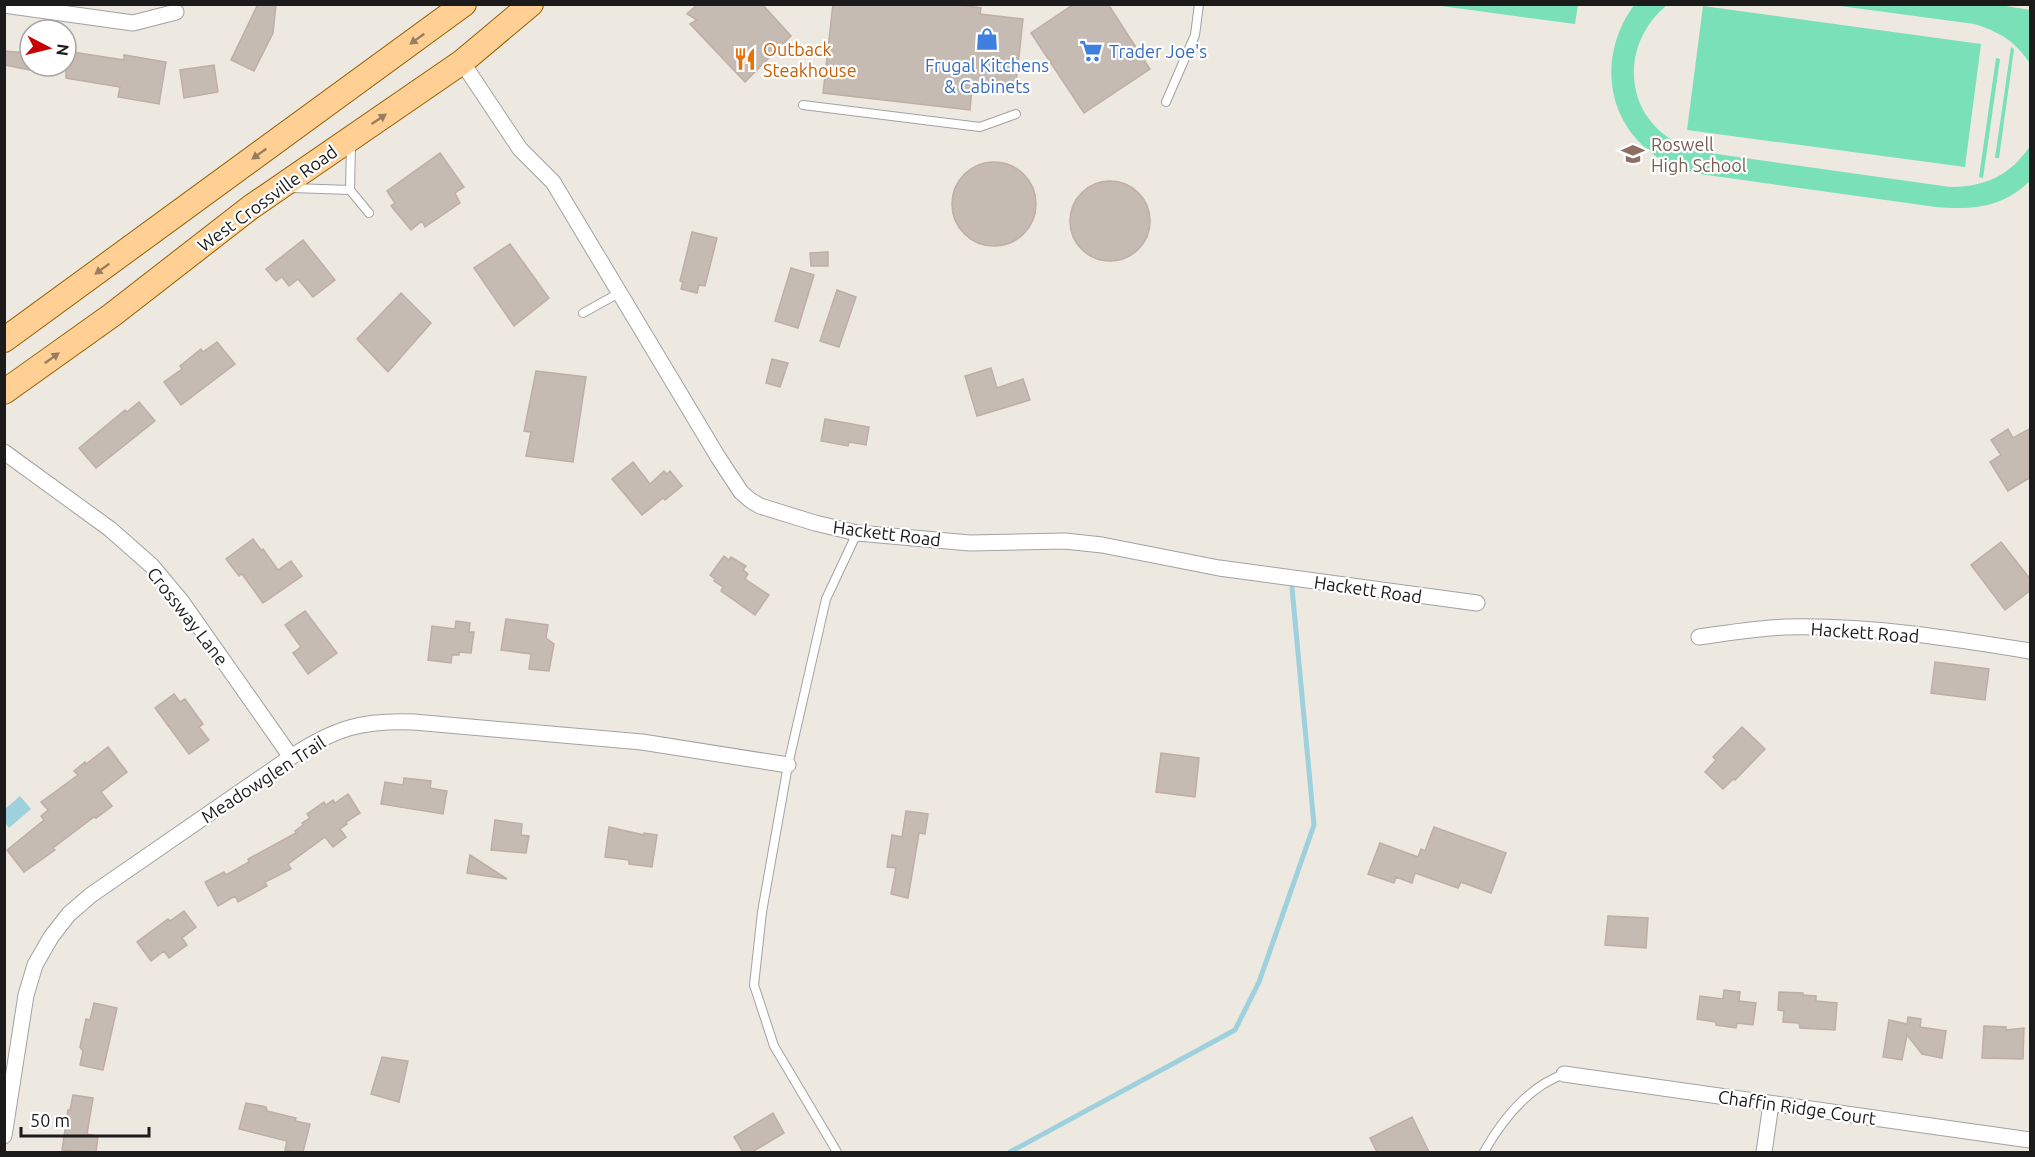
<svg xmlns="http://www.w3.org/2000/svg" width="2035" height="1157" font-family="Ubuntu,sans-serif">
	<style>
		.pitch { fill: #7ae0b7 }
		.water { fill: #9ed0dd }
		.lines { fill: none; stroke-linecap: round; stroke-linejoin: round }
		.stream { stroke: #9ed0dd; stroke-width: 5 }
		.building { fill: #c5bbb3; stroke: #bfaea2; stroke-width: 1.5 }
		.lane-casing { stroke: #a2a2a2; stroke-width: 10 }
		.street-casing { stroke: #a2a2a2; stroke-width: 17 }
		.primary-casing { stroke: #925f00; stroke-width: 26 }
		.lane { stroke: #fff; stroke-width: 8 }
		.street { stroke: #fff; stroke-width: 15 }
		.primary { stroke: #ffcf94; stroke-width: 24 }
		.oneway { fill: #987e5e }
		.labels { text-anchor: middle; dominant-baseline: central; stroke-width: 4.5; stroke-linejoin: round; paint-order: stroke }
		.food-label { font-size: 18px; fill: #c56008; stroke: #fff; text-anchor: start }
		.shop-label { font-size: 18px; fill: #366cbe; stroke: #fff; text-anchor: start }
		.education-label { font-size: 18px; fill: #785e54; stroke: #fff; text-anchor: start }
		.street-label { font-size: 18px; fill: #1b1b1b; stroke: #fff }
	</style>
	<rect width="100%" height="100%" fill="#ede9e0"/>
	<!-- pitch -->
	<path class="pitch" d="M1994,4L2030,10V64C2017,42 1998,31 1974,24L1833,5Z
		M1434,5L1578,4V5L1575,24Z
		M1634,5H1667C1623,41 1621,108 1672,140C1682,146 1692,149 1703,152L1950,187C1985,187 2011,175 2030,146V181C2001,208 1974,210 1936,207L1700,174C1686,170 1672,167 1660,159C1605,124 1597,56 1634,5Z
		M1703,6L1981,44L1965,167L1687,130Z
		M2011,47L2014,49L1999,158H1995Z
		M1996,58L2000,59L1983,178L1979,177Z"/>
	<!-- water -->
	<path class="water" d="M20,796L31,809L9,828L5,822V809Z"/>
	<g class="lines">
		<!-- stream -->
		<path class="stream" d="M1010,1152L1235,1030L1259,982L1314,825L1292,588"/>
	</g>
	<!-- building -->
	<path class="building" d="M258,4H276L273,33L254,71L231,60Z
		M698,4H762L791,36L745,82L690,24L697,20L687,14Z
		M833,4H953L981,8L980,14L1023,19L1015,93L972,88L970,110L823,93Z
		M1074,4H1108L1150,69L1084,113L1031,33Z
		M4,51L30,53V70L4,65Z
		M66,51L124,60V55L166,62L159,104L118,97L120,87L66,78Z
		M214,65L218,92L184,98L180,70Z
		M440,153L464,187L455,193L460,203L425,227L422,221L411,230L391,206L395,203L387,191Z
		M952 204a42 42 0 1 1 84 0a42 42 0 1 1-84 0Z
		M1070 221a40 40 0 1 1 80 0a40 40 0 1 1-80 0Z
		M692,232L717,238L705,286L699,285L697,293L681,289L683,282L680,281Z
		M303,240L335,280L313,297L298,279L289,286L282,277L276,281L266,269Z
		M510,244L549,298L514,326L474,268Z
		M828,252V266H811L810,253Z
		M791,268L814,275L798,328L775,321Z
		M837,290L856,297L839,347L820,341Z
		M401,293L431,323L388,372L357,339Z
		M217,342L235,364L181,405L164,382L182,369L180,366L201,349L203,352Z
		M772,359L788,363L780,387L766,383Z
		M991,368L997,388L1023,379L1030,400L977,416L965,376Z
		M536,371L586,377L573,462L526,456L531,432L524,431Z
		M139,402L155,421L96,468L79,448L125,410L127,412Z
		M825,419L869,427L866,445L849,442L848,446L821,441Z
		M2031,428V477L2008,491L1990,462L2001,455L1991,440L2008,429L2013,438Z
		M633,462L650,484L664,471L667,474L670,471L682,486L665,500L663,498L642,515L612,479Z
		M253,539L261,550L263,549L278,570L291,561L302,576L263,603L242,574L239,576L226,559Z
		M2001,542L2031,580V590L2005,610L1971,565Z
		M724,556L729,560L731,557L746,566L743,570L748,574L745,579L769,595L755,615L721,591L723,587L714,581L715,579L710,575Z
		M305,611L337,653L308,674L293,653L301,647L285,625Z
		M506,619L548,625L546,638L554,644L549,671L529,669L531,654L501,650Z
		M456,621L470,623L469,632H474L471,653L459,652V655H452L451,663L428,660L432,626L455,629Z
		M1935,662L1989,669L1985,700L1931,693Z
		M174,694L180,702L185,699L203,724L199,727L209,740L189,754L155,708Z
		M1742,727L1765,749L1735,780L1733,779L1723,789L1705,772L1716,760L1713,757Z
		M108,747L127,772L101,792L112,806L96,818L94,817L53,848L55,850L24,872L7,850L44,820L41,816L48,810L41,802L78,775L74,771L85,762L86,764Z
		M1161,753L1199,758L1195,797L1156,792Z
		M404,778L431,781L430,788L447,791L443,814L381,804L385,782L403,785Z
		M348,794L360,813L346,822L347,824L340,829L346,837L333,847L325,837L288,864L291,869L265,882L267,886L238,902L235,896L218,906L205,882L224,872L226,875L249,862L248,859L296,833L295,831L303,825L302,823L310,818L307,814L324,802L326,805L333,800L335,803Z
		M906,811L928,814L925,834L919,833L908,898L891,894L896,868L887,867L892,835L902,837Z
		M495,820L522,824L521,835L529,836L526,853L491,850Z
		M609,827L644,835V833L657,835L652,867L629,864V860L605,857Z
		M1434,827L1506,853L1491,893L1461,882L1458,888L1415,873L1412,883L1396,877L1394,883L1368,874L1380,843L1418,857L1421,849L1425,851Z
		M470,855L507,879L467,873Z
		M184,911L196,927L182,938L187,945L169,958L164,951L151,961L137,942L168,919L170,921Z
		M1608,916L1648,918L1646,948L1605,945Z
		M1724,990L1740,992L1739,1001L1756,1003L1753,1025L1737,1023L1736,1028L1716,1025V1022L1697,1019L1700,996L1723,999Z
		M1779,992L1803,993V995L1816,996V1001L1837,1003L1835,1030L1800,1028L1799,1023L1783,1022L1784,1011L1778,1010Z
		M94,1003L117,1008L103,1070L80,1065L83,1051L80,1047L86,1019L90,1020Z
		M1908,1017L1921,1019L1920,1027L1946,1031L1942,1058L1922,1054L1907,1035L1902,1060L1883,1057L1889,1020L1907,1024Z
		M1984,1026L2006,1027V1030L2024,1028L2023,1059L1982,1058Z
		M382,1057L408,1061L399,1102L371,1094Z
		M73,1095L93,1098L87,1134L98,1136L96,1152L62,1150L68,1110H70Z
		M246,1103L266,1107L267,1111L296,1118L295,1121L310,1124L303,1152L285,1150L287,1141L239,1129Z
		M773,1113L784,1133L752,1152H743L734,1137Z
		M1412,1117L1429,1152H1377L1370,1138Z"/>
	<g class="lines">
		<!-- lane casing -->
		<g class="lane-casing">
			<path id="lane" d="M1166,102L1195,35L1199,4
				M803,105L980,127L1016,114
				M351,145L350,190L369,213
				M292,188L350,190
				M583,313L619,293
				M837,1152L774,1046L754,985L762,912L788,765L826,599L857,533
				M1484,1152C1502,1120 1528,1087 1564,1074"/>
		</g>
		<!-- street casing -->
		<g class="street-casing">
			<path id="street" d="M4,5L133,23L176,12
				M462,62L520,149L553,182L718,457L741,492L750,500L760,506L815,523L857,533L970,543L1065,541L1102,545L1219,568L1477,603
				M4,452L110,529L152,566L182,602L291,757
				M1699,637C1728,633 1757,628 1786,627C1868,625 1950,638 2030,651
				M1564,1074L2030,1140
				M4,1136L26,995L35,965L51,937L69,914L91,895L291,757C335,728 362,720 414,722L642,742L788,765
				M1764,1152L1771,1104"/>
		</g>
		<!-- primary casing -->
		<g class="primary-casing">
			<path id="primary" d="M4,340L464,4
				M4,392L112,315L251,207L462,62L531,4"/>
		</g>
		<!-- lane -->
		<use href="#lane" class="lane"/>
		<!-- street -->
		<use href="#street" class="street"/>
		<!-- primary -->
		<use href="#primary" class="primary"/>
	</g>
	<!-- one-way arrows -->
	<defs><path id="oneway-solid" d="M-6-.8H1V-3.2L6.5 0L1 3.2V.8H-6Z" transform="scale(1.5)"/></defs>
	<g class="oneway">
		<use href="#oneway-solid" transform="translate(417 39) rotate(144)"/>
		<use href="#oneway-solid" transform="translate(379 119) rotate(-34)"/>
		<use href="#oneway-solid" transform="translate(259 154) rotate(144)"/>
		<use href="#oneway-solid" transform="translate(102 269) rotate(144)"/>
		<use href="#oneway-solid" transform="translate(52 358) rotate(-36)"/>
	</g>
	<!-- icons -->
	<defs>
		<g id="shop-bare" transform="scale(1.8)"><path d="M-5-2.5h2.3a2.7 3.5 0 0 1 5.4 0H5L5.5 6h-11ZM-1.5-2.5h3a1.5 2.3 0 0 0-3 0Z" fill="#3f7fe0" stroke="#fff" stroke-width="2.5" paint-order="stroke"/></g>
		<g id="supermarket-bare" transform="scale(1.8)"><path d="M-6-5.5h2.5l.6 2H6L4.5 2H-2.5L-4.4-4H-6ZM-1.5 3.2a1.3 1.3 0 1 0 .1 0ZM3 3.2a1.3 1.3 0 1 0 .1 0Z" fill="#3f7fe0" stroke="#fff" stroke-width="2.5" paint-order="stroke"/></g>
		<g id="restaurant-bare" transform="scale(1.8)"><path d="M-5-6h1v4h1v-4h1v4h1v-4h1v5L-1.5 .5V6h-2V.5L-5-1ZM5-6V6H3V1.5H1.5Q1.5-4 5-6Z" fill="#e8710a" stroke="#fff" stroke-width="2.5" paint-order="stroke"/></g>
		<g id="school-bare" transform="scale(1.8)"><path d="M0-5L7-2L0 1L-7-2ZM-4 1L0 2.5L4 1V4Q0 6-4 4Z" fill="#8d6e63" stroke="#fff" stroke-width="2.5" paint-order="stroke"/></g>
	</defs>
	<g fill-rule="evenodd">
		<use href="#shop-bare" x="987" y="39"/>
		<use href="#supermarket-bare" x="1091" y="51"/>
		<use href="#restaurant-bare" x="745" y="59"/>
		<use href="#school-bare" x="1633" y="154"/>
	</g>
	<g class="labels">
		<!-- food labels -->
		<g class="food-label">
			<text x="763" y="49">Outback<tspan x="763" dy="21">Steakhouse</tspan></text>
		</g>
		<!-- shop labels -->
		<g class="shop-label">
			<text x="1109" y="51">Trader Joe's</text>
			<text x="987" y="65" text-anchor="middle">Frugal Kitchens<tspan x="987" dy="21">&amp; Cabinets</tspan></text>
		</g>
		<!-- education labels -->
		<g class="education-label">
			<text x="1651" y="144">Roswell<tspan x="1651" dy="21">High School</tspan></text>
		</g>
		<!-- street labels -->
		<g class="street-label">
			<text transform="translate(267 198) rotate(-36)">West Crossville Road</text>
			<text transform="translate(887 533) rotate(7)">Hackett Road</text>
			<text transform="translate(1368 589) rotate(8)">Hackett Road</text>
			<text transform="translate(188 616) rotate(52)">Crossway Lane</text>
			<text transform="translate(1865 632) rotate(4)">Hackett Road</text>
			<text transform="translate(263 779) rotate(-33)">Meadowglen Trail</text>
			<text transform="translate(1797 1107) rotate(8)">Chaffin Ridge Court</text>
		</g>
	</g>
	<!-- border -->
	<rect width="2035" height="1157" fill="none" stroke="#1b1b1b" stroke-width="12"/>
	<!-- north arrow -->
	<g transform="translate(48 48) rotate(97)"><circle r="28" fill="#ffffff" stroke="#a4a4a4" stroke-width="1.5"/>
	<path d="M0-4.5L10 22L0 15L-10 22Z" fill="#c60003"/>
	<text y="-9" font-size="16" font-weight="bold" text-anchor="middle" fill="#1b1b1b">N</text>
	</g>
	<!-- scale -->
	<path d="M21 1127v9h128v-9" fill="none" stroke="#1b1b1b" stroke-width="3"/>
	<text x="30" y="1127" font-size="18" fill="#1b1b1b" stroke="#ffffff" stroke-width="4.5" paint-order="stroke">50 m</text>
</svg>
